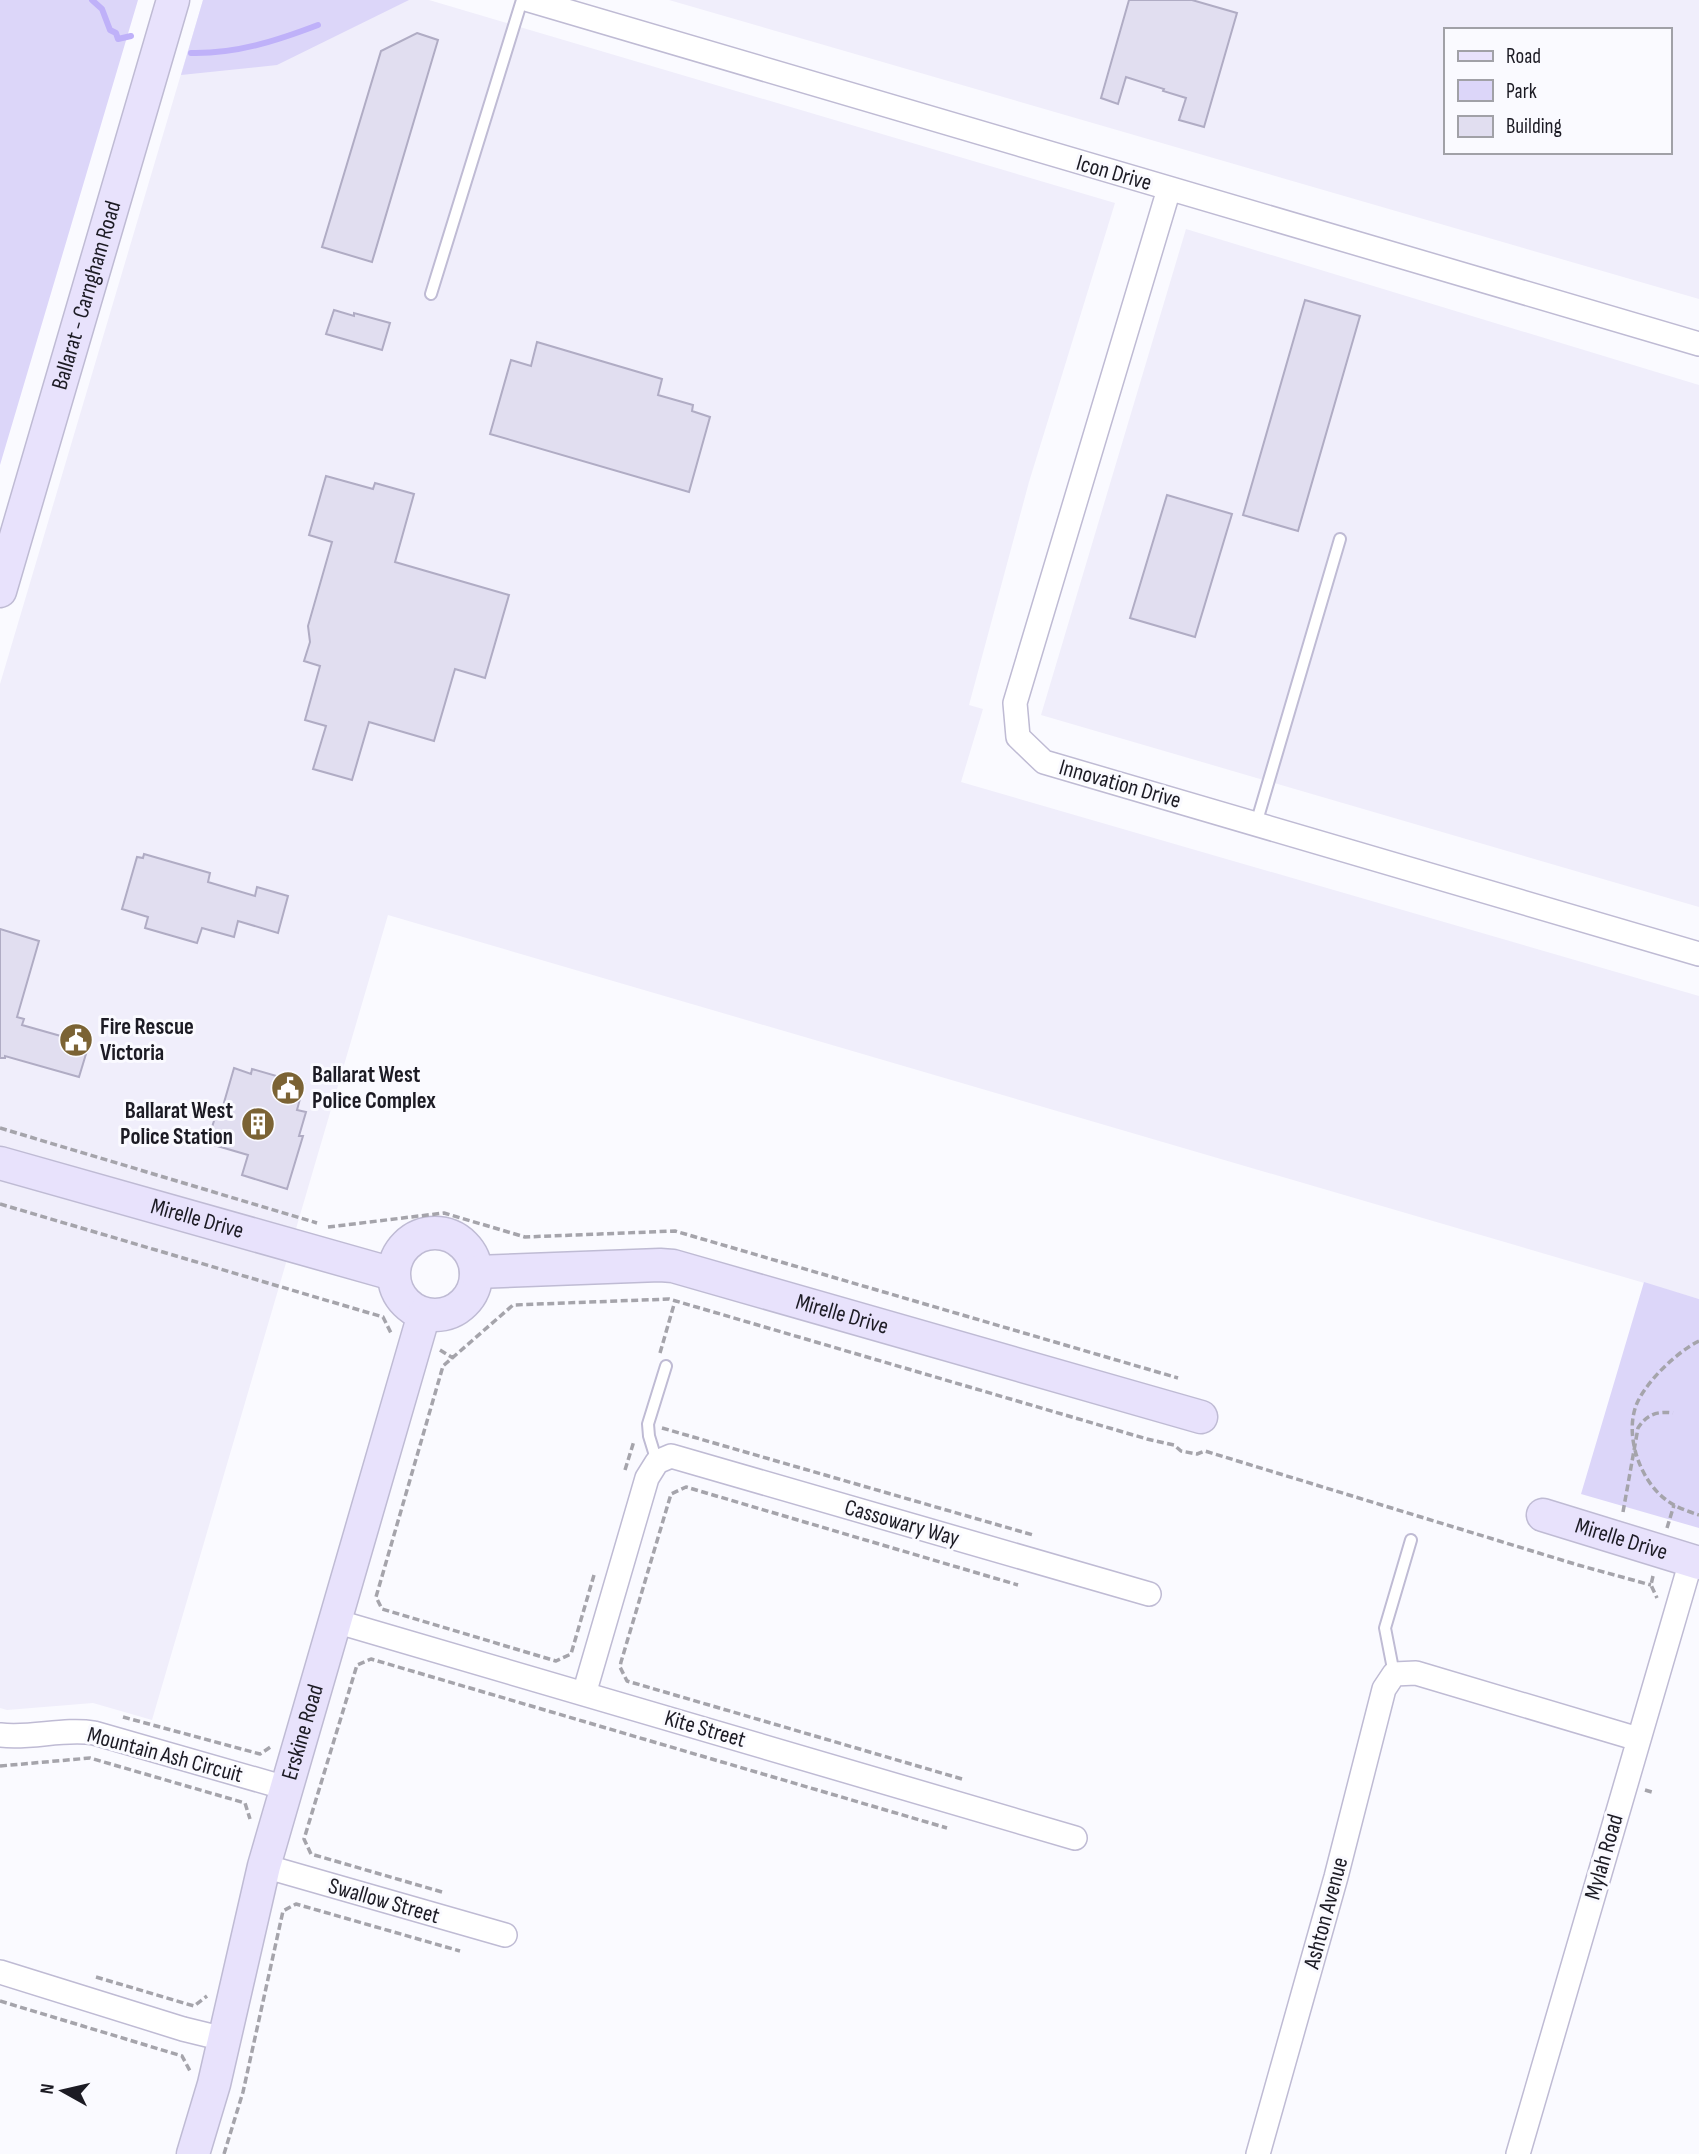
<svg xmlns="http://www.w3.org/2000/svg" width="1699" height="2154" font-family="'Sofia Sans Condensed',sans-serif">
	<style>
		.built { fill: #f0eefb; fill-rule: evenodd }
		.green { fill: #dcd6f9 }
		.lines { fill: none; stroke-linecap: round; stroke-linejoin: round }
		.stream { stroke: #bfb1f9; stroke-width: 6 }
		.building { fill: #e1def0; stroke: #b0acc4; stroke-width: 2 }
		.lane-casing { stroke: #bfbbd4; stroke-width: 14 }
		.street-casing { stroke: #bfbbd4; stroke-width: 26 }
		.secondary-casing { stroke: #bfbbd4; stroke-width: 35 }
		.path { stroke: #a5a4ab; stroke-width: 3.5; stroke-dasharray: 7 3.5; stroke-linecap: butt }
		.lane { stroke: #fff; stroke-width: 10 }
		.street { stroke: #fff; stroke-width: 23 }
		.secondary { stroke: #e8e2fc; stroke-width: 32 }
		.labels { text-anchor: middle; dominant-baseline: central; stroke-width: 6; stroke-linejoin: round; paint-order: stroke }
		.street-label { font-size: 23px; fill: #1c1b24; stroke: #fafaff }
		.poi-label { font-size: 23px; font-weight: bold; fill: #1c1b24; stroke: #fafaff; text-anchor: start }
	</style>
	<rect width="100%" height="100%" fill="#fafaff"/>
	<!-- built -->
	<path class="built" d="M203,0H429L1115,203L1029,482L969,705L983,709L961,782L1699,996V1299L388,915L152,1720L93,1703L7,1710L0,1708V684Z
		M669,0H1699V299ZM1445,30H1669V152H1445Z
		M1186,229L1699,385V907L1041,715Z"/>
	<!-- green -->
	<path class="green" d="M0,0H138L0,465Z
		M203,0H409L277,65L181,75Z
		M1644,1282L1699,1299V1528L1581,1494Z"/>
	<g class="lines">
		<!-- stream -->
		<path class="stream" d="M92,0L102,9L110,30L116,33L118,39L131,36
			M191,53C236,54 276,41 318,25"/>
	</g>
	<!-- building -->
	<path class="building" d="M1129,0H1192L1237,13L1204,127L1179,120L1186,98L1163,91L1164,89L1126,77L1118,104L1101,98Z
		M417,33L438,40L372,262L322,247L381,51Z
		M1305,300L1360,316L1298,531L1243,515Z
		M334,310L354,316V313L390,323L382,350L326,334Z
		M537,342L662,379L658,395L693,405L692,411L710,417L689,492L490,434L511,360L531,366Z
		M326,476L373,489L375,483L414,494L395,562L509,595L485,678L455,669L434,741L369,722L352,780L313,769L326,726L305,720L320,666L304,661L310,642L308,626L332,542L309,535Z
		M1167,495L1232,514L1195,637L1130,618Z
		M144,854L210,873L208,882L255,896L257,887L288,896L278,933L238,921L234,937L202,928L197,943L145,928L148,917L122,909L137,857L143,858Z
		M0,929L39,941L17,1017L24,1019L22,1025L89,1044L79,1077L5,1056V1058H0Z
		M234,1068L251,1074L252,1069L304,1084L297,1110L306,1112L299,1136H303L287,1189L242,1175L248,1155L207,1143L219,1105L223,1106Z"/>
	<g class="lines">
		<!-- lane casing -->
		<g class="lane-casing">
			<path id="lane" d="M431,294L522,0
				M1256,824L1340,539
				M657,1462L649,1436L648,1424L666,1366
				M1394,1674L1385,1628L1411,1540"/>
		</g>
		<!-- street casing -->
		<g class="street-casing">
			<path id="street" d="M529,0L1699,344
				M1169,189L1015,703L1018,737L1044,762L1699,954
				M335,1621L1075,1838
				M584,1694L647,1478L657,1462L671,1456L1149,1594
				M0,1735C31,1739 63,1728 94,1733L286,1788
				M264,1866L505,1935
				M0,1972L183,2029L224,2039
				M1258,2154L1336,1877L1384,1689L1394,1674L1416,1673L1638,1739
				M1518,2154L1691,1561"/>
		</g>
		<!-- secondary casing -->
		<g class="secondary-casing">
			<g id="secondary">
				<path id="s1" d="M0,591L173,0"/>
				<path id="s2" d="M0,1163L393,1274"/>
				<circle cx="435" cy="1274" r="41"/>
				<path id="s3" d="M476,1272L660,1265L673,1266L1201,1417"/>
				<path id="s4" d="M1543,1515L1699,1563"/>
				<path id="s5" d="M193,2154L214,2084L264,1866L424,1314"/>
			</g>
		</g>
		<!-- path -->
		<path class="path" d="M0,1128L317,1223
			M0,1204L383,1317L391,1333
			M328,1227L444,1213L525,1237L675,1231L1178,1378
			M1699,1341C1677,1352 1649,1379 1638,1401C1623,1432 1639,1479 1665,1499C1675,1507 1687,1511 1699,1515
			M440,1350L453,1358
			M660,1353L675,1301
			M662,1428L1033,1535
			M625,1470L634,1441
			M1623,1512L1638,1428C1647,1414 1657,1411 1673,1413
			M1667,1528L1674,1505
			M594,1575L571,1654L556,1661L382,1609L376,1597L443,1366L513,1305L669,1299L1147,1439L1174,1445L1181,1451L1197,1454L1205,1451L1578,1565L1651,1585
			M1653,1576L1651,1585L1657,1598
			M123,1717L260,1754L272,1746
			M0,1766L90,1758L245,1803L250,1819
			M962,1779L627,1681L620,1667L621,1662L671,1494L686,1487L1018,1585
			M1645,1790L1655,1793
			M442,1892L311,1854L304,1839L357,1665L371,1659L947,1828
			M96,1977L194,2006L207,1996
			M0,2001L182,2056L190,2071
			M224,2154L243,2092L283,1911L296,1904L460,1951"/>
		<!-- lane -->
		<use href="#lane" class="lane"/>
		<!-- street -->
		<use href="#street" class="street"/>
		<!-- secondary -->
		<use href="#secondary" class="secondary"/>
	</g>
	<!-- icons -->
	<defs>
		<g id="civic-disc" transform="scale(1.75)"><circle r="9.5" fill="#7b6334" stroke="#fafaff"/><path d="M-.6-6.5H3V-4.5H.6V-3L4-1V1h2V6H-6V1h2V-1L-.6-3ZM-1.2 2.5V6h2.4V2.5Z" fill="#fff"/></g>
		<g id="building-disc" transform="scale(1.75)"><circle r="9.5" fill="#7b6334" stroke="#fafaff"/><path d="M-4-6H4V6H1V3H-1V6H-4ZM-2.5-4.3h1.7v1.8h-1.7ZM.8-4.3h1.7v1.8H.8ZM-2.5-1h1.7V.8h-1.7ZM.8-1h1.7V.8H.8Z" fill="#fff"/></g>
	</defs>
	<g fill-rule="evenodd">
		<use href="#civic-disc" x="76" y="1040"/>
		<use href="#civic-disc" x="288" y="1088"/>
		<use href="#building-disc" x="258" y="1124"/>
	</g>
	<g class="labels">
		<!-- street labels -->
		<g class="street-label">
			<text transform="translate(1114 173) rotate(16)">Icon Drive</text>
			<text stroke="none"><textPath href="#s1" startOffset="308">Ballarat - Carngham Road</textPath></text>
			<text transform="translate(1120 784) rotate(16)">Innovation Drive</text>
			<text stroke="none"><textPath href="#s2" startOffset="205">Mirelle Drive</textPath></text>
			<text stroke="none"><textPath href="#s3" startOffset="373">Mirelle Drive</textPath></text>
			<text transform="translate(902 1523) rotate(16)">Cassowary Way</text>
			<text stroke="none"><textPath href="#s4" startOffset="82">Mirelle Drive</textPath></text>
			<text transform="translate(705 1729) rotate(16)">Kite Street</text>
			<text stroke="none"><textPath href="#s5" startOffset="436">Erskine Road</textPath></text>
			<text transform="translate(165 1755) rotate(15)">Mountain Ash Circuit</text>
			<text transform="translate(1604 1857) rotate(-74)">Mylah Road</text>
			<text transform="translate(384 1901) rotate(16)">Swallow Street</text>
			<text transform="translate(1326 1913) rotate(-75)">Ashton Avenue</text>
		</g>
		<!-- poi labels -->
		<g class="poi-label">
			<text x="100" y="1027">Fire Rescue<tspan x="100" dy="26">Victoria</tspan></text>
			<text x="312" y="1075">Ballarat West<tspan x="312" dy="26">Police Complex</tspan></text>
			<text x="233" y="1111" text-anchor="end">Ballarat West<tspan x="233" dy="26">Police Station</tspan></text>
		</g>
	</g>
	<!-- legend -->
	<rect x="1444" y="28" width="228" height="126" fill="#fafaff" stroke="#a1a1a7" stroke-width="2"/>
	<rect x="1458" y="51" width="35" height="10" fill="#e8e2fc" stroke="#a1a1a7" stroke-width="2"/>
	<text x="1506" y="63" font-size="21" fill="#1c1b24">Road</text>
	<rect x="1458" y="80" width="35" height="21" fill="#dcd6f9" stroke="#a1a1a7" stroke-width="2"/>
	<text x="1506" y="98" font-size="21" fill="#1c1b24">Park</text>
	<rect x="1458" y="116" width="35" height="21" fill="#e1def0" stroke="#a1a1a7" stroke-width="2"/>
	<text x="1506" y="133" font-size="21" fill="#1c1b24">Building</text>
	<!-- north arrow -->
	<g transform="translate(63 2091) rotate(278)" stroke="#fafaff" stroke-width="5" paint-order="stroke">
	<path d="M0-5L12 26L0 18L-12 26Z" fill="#1c1b24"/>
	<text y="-10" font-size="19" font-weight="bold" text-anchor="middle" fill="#1c1b24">N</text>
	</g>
</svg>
